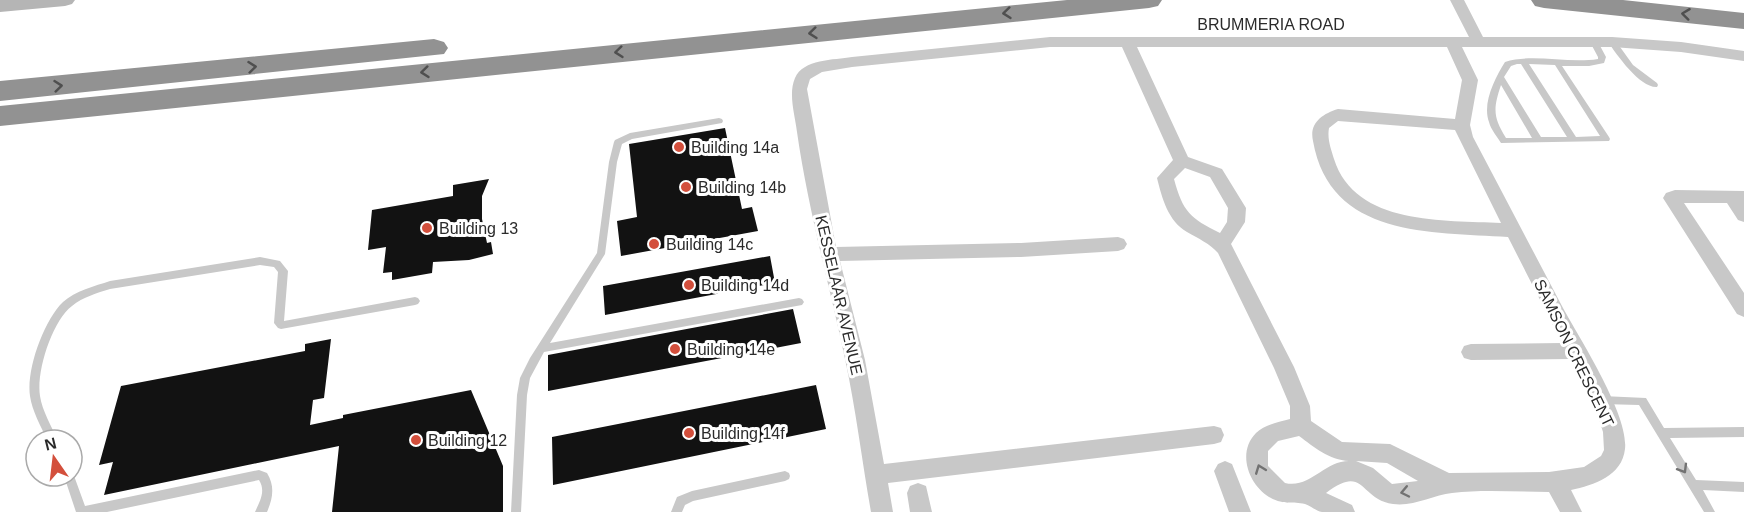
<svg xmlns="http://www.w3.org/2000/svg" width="1744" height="512" font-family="Arial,sans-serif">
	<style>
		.building { fill: #121212 }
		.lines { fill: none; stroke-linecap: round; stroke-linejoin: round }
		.service { fill: #c8c8c8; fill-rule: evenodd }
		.minor { fill: #c8c8c8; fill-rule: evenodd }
		.secondary { fill: #b5b5b5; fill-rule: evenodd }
		.motorway { fill: #929292; fill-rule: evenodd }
		.oneway { stroke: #4f4f4f }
		.oneway2 { stroke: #727272 }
		.poi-dot { fill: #d34f3c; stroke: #fff; stroke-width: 2 }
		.labels { text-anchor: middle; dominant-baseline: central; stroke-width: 6; stroke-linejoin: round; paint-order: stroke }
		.street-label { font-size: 16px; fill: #2b2b2b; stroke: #fff }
		.poi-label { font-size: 16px; fill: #2b2b2b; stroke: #fff; text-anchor: start }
	</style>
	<rect width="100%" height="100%" fill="#fff"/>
	<!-- building -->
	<path class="building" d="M725,128L742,209L752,207L758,231L621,256L617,221L637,217L629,144Z
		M489,179L482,196V219L487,243L491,242L493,254L469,260L433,262L432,273L392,280V272L383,273L386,247L368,250L372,210L453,196V185Z
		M770,256L775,283L605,315L603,286Z
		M793,309L801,343L548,391V355Z
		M331,339L324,398L313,400L310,425L343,418V415L471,390L503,466V512H332L339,446L104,495L113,462L99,465L121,386L305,351V344Z
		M816,385L826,429L553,485L552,437Z"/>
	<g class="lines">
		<!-- service -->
		<path class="service" d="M1591,40H1597L1598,42L1606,57L1604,63L1589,66H1562L1609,137L1610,139L1609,141L1501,143C1497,136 1491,130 1489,122C1482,103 1495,78 1505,62C1532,53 1568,64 1598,59V57L1590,42ZM1517,64H1521L1567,137H1541L1504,77L1511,66ZM1529,64L1555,65L1600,136L1576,137ZM1501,85L1532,138H1506C1493,117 1493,109 1501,85Z
			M1609,40H1615L1633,65L1657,83L1658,85L1657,87C1640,88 1617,55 1608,42Z
			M719,118L722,119L723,121L722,123L632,139L622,144L617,162L605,254L550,343L799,298L802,299L804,302L802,305L544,352L530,378L527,395L521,512H511L517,395L520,378L530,358L597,253L609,162L614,142L615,140L630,133Z
			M260,257L280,261L288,271L284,321L415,297L418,298L420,301L418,304L415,305L281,329L278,328L274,323L278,272L274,267L260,265L110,289C97,293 83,297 72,306C52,321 36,372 40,396C42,411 52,426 57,440H47C41,426 32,411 30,396C26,370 44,320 63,302C75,291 95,286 110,281Z
			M1602,396L1646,398L1664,428L1744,427V437L1670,438L1696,480L1744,482V492L1703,490L1715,512H1704L1639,405L1602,404L1598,403L1597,400L1598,397Z
			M259,470L267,473C275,486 273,498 267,512H255C260,501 266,491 259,480L107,512H76L64,476H72L73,473L85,506Z
			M785,471L789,473L790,476L789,479L785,481L693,501L685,505L682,512H671L677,497L692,491Z"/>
		<!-- minor -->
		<path class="minor" d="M1450,0H1464L1483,37H1612L1681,42L1744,51V61L1681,52L1612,47H1462L1478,80L1470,125L1473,137C1503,194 1533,251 1563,308C1580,339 1629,415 1625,449C1622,476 1594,485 1571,490L1582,512H1560L1549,492C1517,492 1484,489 1452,493C1433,495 1413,507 1393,504C1359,499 1365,463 1326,493L1352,505L1355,512C1344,512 1332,512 1322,512C1316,511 1311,506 1305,504C1292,501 1285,506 1269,497C1248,484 1237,452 1256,433C1264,425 1279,422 1290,419V406L1274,368L1218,253C1209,243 1199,239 1187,232C1168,221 1162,198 1157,178L1173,160L1122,47H1050L852,67L822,72L810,79L807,89L836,247L1021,243L1118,237L1124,239L1127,244L1124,249L1118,251L1021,257L840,261L865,360L884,464L1214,426L1221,428L1224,435L1221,442L1214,444L888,483L893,512H871C862,461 856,410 845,359C829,283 808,209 797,132C795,115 788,94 795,78C803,59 834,60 852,57L1050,37H1469ZM1137,47H1447L1462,80L1455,119L1338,109C1322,114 1309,123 1313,141C1330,238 1431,232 1508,237L1562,343L1471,344L1464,346L1461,352L1464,358L1471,360L1570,359L1596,410L1603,432L1604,450L1601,456L1584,467L1549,472L1449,473L1390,444L1342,442L1311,421L1310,406L1294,367L1231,244L1245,222L1246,208L1222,169L1188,157ZM1338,121L1455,130L1501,223C1445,220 1355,226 1334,159C1331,149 1327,139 1329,128ZM1185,168L1210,177L1228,208L1227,222L1220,233C1190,218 1183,212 1174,179ZM1299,436C1314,447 1329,460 1349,461C1324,461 1310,489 1285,483L1268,466V451L1278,441ZM1356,461L1387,463L1418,481L1392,484L1373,468Z
			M1675,190L1744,191V222L1738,220L1727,203H1684L1744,293V317L1737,314L1663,198L1666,193Z
			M1225,461L1232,464L1251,512H1229L1214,471L1218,464Z
			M918,483L926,486L932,512H910L907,493L910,486Z"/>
		<!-- secondary -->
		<path class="secondary" d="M0,0H75L72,4L65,6L0,12Z"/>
		<!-- motorway -->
		<path class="motorway" d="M1067,0H1162L1158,6L1149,8L0,126V106Z
			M1531,0H1623L1744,13V29L1544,8L1535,6Z
			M434,39L444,42L448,48L444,54L0,101V81Z"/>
	</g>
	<!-- one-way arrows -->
	<defs><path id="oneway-chevron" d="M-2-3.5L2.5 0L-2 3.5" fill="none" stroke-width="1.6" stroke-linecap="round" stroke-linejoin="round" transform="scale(1.5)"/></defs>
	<g class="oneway">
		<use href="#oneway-chevron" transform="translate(1007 13) rotate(174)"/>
		<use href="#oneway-chevron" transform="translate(1686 14) rotate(-173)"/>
		<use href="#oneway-chevron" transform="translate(813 33) rotate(174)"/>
		<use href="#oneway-chevron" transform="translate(619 52) rotate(174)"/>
		<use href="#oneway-chevron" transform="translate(252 67) rotate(-6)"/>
		<use href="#oneway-chevron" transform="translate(425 72) rotate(174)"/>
		<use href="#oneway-chevron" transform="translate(58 86) rotate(-6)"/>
	</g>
	<g class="oneway2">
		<use href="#oneway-chevron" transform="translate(1260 469) rotate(-111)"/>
		<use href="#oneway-chevron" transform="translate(1683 469) rotate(59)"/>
		<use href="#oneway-chevron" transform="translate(1405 492) rotate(168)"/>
	</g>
	<!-- markers -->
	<g class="poi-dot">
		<circle cx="679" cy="147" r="6"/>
		<circle cx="686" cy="187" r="6"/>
		<circle cx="427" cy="228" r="6"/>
		<circle cx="654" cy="244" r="6"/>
		<circle cx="689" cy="285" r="6"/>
		<circle cx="675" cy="349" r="6"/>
		<circle cx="689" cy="433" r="6"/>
		<circle cx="416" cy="440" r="6"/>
	</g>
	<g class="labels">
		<!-- street labels -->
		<g class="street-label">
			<text x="1271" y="24">BRUMMERIA ROAD</text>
			<text transform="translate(839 295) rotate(77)">KESSELAAR AVENUE</text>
			<text transform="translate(1574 353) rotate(64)">SAMSON CRESCENT</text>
		</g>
		<!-- poi labels -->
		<g class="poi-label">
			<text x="691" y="147">Building 14a</text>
			<text x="698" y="187">Building 14b</text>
			<text x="439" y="228">Building 13</text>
			<text x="666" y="244">Building 14c</text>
			<text x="701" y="285">Building 14d</text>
			<text x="687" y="349">Building 14e</text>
			<text x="701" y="433">Building 14f</text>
			<text x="428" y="440">Building 12</text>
		</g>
	</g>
	<!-- north arrow -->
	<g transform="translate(54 458) rotate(346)"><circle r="28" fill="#ffffff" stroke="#aaaaaa" stroke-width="1.5"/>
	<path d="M0-4.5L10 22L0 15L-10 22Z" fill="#d34f3c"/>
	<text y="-9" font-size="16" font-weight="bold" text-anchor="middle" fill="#2b2b2b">N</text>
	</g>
</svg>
